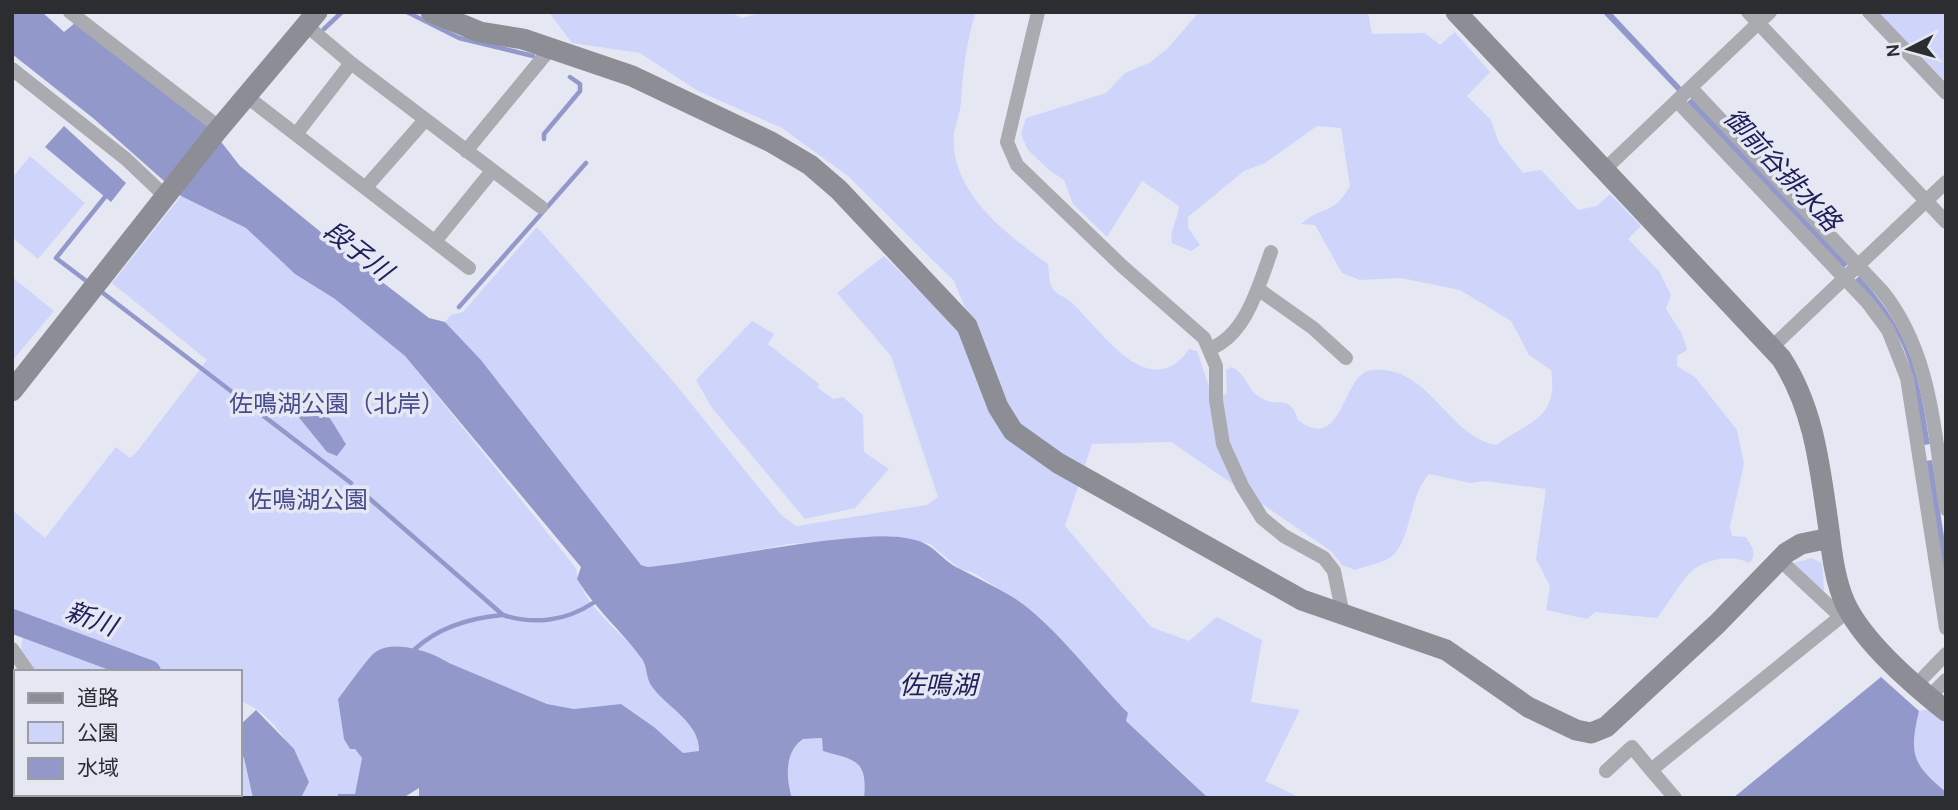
<svg xmlns="http://www.w3.org/2000/svg" width="1958" height="810" font-family="Karla,'Noto Sans JP',sans-serif">
	<style>
		.green { fill: #cfd5fa }
		.water { fill: #9299ca }
		.lines { fill: none; stroke-linecap: round; stroke-linejoin: round }
		.stream { stroke: #9299ca; stroke-width: 4.5 }
		.river { stroke: #9299ca; stroke-width: 24 }
		.street { stroke: #aaabb0; stroke-width: 14 }
		.secondary { stroke: #8c8d95; stroke-width: 21 }
		.labels { text-anchor: middle; dominant-baseline: central; stroke-width: 7; stroke-linejoin: round; paint-order: stroke }
		.park-label { font-size: 24px; fill: #474c8a; stroke: #e5e7f3 }
		.water-label { font-size: 26px; font-style: italic; fill: #21205b; stroke: #e5e7f3 }
	</style>
	<rect width="100%" height="100%" fill="#e5e7f3"/>
	<!-- green -->
	<path class="green" d="M553,12H730L742,18L763,12H976C966,42 963,71 961,102C960,113 956,123 954,134C949,191 1007,235 1048,264C1049,270 1049,279 1051,285C1054,295 1065,296 1071,302C1099,327 1149,407 1189,349L1197,351L1212,396L1227,394L1226,370L1231,367C1247,373 1247,392 1263,399C1281,408 1289,393 1298,420C1344,455 1342,372 1372,370C1429,364 1446,435 1496,445C1529,421 1559,419 1551,370L1529,355L1511,321L1460,290L1401,278L1360,280L1342,273L1315,225L1301,224C1323,204 1331,218 1350,186L1341,128L1317,126L1265,163L1244,171L1188,217V228L1200,245L1191,251L1172,243C1169,231 1178,219 1179,206L1142,181L1107,237L1073,204L1064,180L1049,170L1028,150L1021,134L1026,118L1106,93L1125,73L1149,63L1167,49L1199,12H1368L1372,34L1425,33L1440,45L1455,32L1490,72L1467,96L1491,120L1499,143L1523,173L1541,170L1578,210L1597,206L1610,194L1641,226L1628,239L1659,271L1671,295L1666,309L1682,334L1687,350L1677,356V366L1695,377L1737,430L1744,464L1730,526L1732,536L1746,537C1752,547 1758,554 1749,563C1732,553 1700,559 1687,576C1676,589 1668,604 1657,618L1595,612L1587,619L1546,610L1550,586L1536,559L1546,489L1485,481L1470,483L1429,474C1409,495 1411,542 1391,557C1383,563 1365,566 1355,570L1342,565L1331,551L1171,442L1092,444L1065,526L1151,627L1189,641L1217,617L1262,640L1251,702L1300,710L1265,781L1301,798H1205C1202,787 1140,736 1126,721L1127,713L1039,620L1013,597L972,572L960,569L930,544L893,536L789,544L695,562L648,567L641,565L481,360L445,322L451,315L463,312L537,227L672,380L781,515L796,526L927,505L938,497L891,356L837,293L884,256L956,327L1002,398L954,281L848,176L782,128L698,91L640,53L572,43L551,15Z
		M1878,12H1946V82Z
		M30,156L85,203L38,259L12,237V178Z
		M181,196L246,228L295,274L335,299L405,356L576,568C579,604 622,631 642,659C648,667 645,679 653,688C668,707 700,723 699,752L683,753L654,727L621,704L574,709L547,704L449,663C432,651 389,637 372,655C360,668 349,685 338,699L355,749L362,758L355,794H338V798H301L309,782C295,752 273,712 240,701V672H157L90,639L12,611V510L45,538L116,447L130,458L136,453L207,360L112,283Z
		M12,277L54,311L12,361Z
		M752,321L774,334L768,344L819,384L818,388L833,399L843,397L863,415L864,452L889,469L855,508L805,519L712,408L696,380Z
		M1812,558L1822,563L1824,590H1818L1790,564Z
		M24,630L123,672H35L20,654Z
		M1930,709L1946,722V792C1912,764 1909,754 1919,711Z
		M824,738L826,752C856,756 868,765 864,798H792C786,779 784,752 803,739Z
		M240,753L244,758L253,798H174L173,794H240Z"/>
	<!-- water -->
	<path class="water" d="M12,12H42L64,32L75,23L204,120L240,166L377,278L429,318L445,322L481,360L641,565L648,567C713,560 777,545 842,539C865,537 889,534 911,539C936,544 940,560 960,569C977,578 994,586 1011,596C1052,621 1093,678 1128,713L1126,721L1206,796L864,798C868,758 853,760 823,751L822,738L803,739C784,752 786,779 792,798H419V788L403,798H338V794H355L362,758L355,749H350L344,739L338,699C349,685 360,668 372,655C388,637 432,651 449,663L547,704L574,709L621,704L654,727L683,753L699,751C700,723 667,707 653,688C645,679 648,667 642,659C621,630 595,609 577,579L581,567L405,356L335,299L295,274L246,228L181,196L93,118L12,54Z
		M1602,12H1611L1682,88L1678,92Z
		M1692,98L1848,264L1844,268L1687,102Z
		M64,126L126,183L111,202L45,147Z
		M1859,276C1910,330 1919,373 1930,444L1924,445C1917,406 1915,362 1893,328C1883,311 1868,296 1855,280Z
		M297,392C319,394 335,427 346,444L337,456L327,452L288,404L286,398Z
		M1932,460L1946,549V588L1926,461Z
		M1881,677L1919,711C1909,754 1912,764 1946,792V798H1733Z
		M256,710L294,749L309,782L301,798H253L244,758L240,753V725Z"/>
	<g class="lines">
		<!-- stream -->
		<path class="stream" d="M407,12L459,38L533,56
			M324,29L342,12
			M544,139V134L580,91V84L570,77
			M85,280L56,258L105,197
			M103,293L351,483
			M459,307L586,163
			M362,492L503,615C534,625 566,621 593,603
			M415,649C439,627 470,618 502,615"/>
		<!-- river -->
		<path class="river" d="M12,621L149,672"/>
		<!-- street -->
		<path class="street" d="M70,12L220,128
			M1038,12L1007,142L1017,165L1122,266L1204,338L1216,366V400L1223,444L1242,486L1262,518L1284,536L1324,558L1334,571L1343,615
			M1748,12L1946,222
			M1869,12L1946,93
			M306,25L351,63L541,207
			M12,69L126,159L166,197
			M1691,88L1882,291C1932,353 1934,433 1946,509
			M246,96L469,268
			M1677,101L1868,303L1888,330L1907,378L1946,628
			M297,133L351,63
			M466,151L550,49
			M1604,170L1770,12
			M366,187L425,120
			M436,240L492,171
			M1258,289L1313,328L1346,358
			M1772,347L1946,182
			M1209,349C1246,336 1259,285 1271,252
			M1779,559L1841,617
			M12,649L28,672
			M1916,685L1946,654
			M1929,697L1946,680
			M1651,770L1675,798
			M1606,771L1632,747L1651,770L1849,610
			M94,794L96,798"/>
		<!-- secondary -->
		<path class="secondary" d="M431,12L480,32L523,39L632,76L771,142L810,165L839,190L967,326L998,407L1013,431L1058,463L1302,600L1446,650L1528,707L1576,730L1591,733L1606,727L1717,624L1786,553L1801,544L1830,538
			M1456,12L1781,358C1815,410 1820,469 1829,530C1832,555 1835,580 1845,603C1863,642 1912,684 1946,711
			M12,391L217,131L317,12"/>
	</g>
	<g class="labels">
		<!-- park labels -->
		<g class="park-label">
			<text x="337" y="404">佐鳴湖公園（北岸）</text>
			<text x="308" y="500">佐鳴湖公園</text>
		</g>
		<!-- water labels -->
		<g class="water-label">
			<text transform="translate(1782 170) rotate(47)">御前谷排水路</text>
			<text transform="translate(358 251) rotate(38)">段子川</text>
			<text transform="translate(91 619) rotate(20)">新川</text>
			<text x="938" y="685">佐鳴湖</text>
		</g>
	</g>
	<!-- border -->
	<rect width="1958" height="810" fill="none" stroke="#2c2d31" stroke-width="28"/>
	<!-- legend -->
	<rect x="14" y="670" width="228" height="126" fill="#e5e7f3" stroke="#9b9da5" stroke-width="2"/>
	<rect x="28" y="693" width="35" height="10" fill="#8c8d95" stroke="#9b9da5" stroke-width="2"/>
	<text x="77" y="705" font-size="21" fill="#2c2d31">道路</text>
	<rect x="28" y="722" width="35" height="21" fill="#cfd5fa" stroke="#9b9da5" stroke-width="2"/>
	<text x="77" y="740" font-size="21" fill="#2c2d31">公園</text>
	<rect x="28" y="758" width="35" height="21" fill="#9299ca" stroke="#9b9da5" stroke-width="2"/>
	<text x="77" y="775" font-size="21" fill="#2c2d31">水域</text>
	<!-- north arrow -->
	<g transform="translate(1909 49) rotate(264)" stroke="#e5e7f3" stroke-width="5" paint-order="stroke">
	<path d="M0-5L12 26L0 18L-12 26Z" fill="#2c2d31"/>
	<text y="-10" font-size="19" font-weight="bold" text-anchor="middle" fill="#2c2d31">N</text>
	</g>
</svg>
